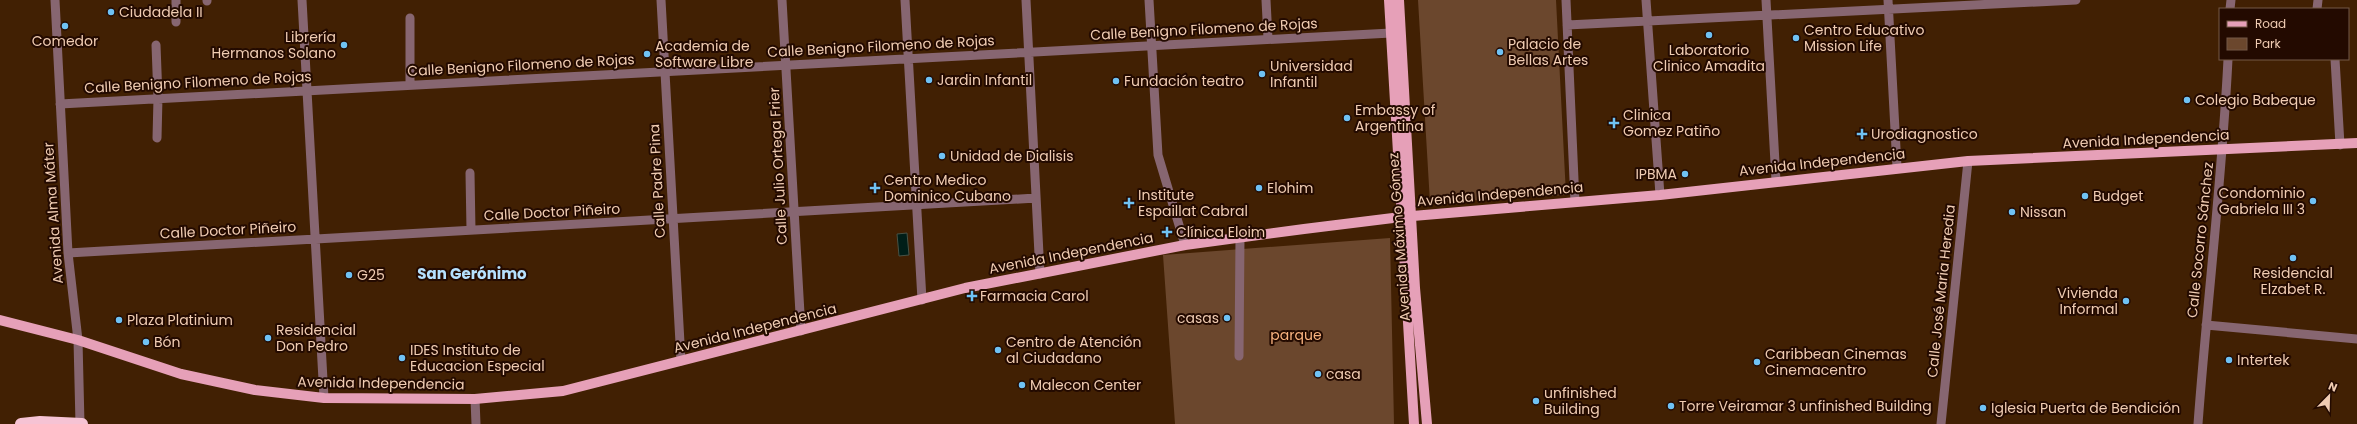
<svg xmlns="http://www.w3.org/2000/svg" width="2357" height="424" font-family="Poppins,sans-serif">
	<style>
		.green { fill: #6b472d }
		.water { fill: #001e18; stroke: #485246 }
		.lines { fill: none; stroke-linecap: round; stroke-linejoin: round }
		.minor { stroke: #876671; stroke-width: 9 }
		.major { stroke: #e6a0b8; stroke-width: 10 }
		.highway { stroke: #f6c3d4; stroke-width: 12 }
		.poi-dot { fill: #6fc2f4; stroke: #230a00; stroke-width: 1.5 }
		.labels { text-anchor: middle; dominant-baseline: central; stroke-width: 4; stroke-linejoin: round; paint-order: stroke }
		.poi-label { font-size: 14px; fill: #f0ccb2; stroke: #230a00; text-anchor: start }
		.street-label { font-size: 14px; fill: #f0ccb2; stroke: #230a00 }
		.park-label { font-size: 14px; fill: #fab37f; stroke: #230a00 }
		.neighbourhood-label { font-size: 15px; font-weight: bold; fill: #b6e1fe; stroke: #230a00 }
	</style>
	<rect width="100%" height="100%" fill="#412003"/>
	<!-- green -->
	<path class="green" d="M1418,0H1556L1566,195L1430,203Z
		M1390,238L1394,424H1175L1163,255Z"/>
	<!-- water -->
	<path class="water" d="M907,233L909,255L899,256L897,234Z"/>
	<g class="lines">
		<!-- minor -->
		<path class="minor" d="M55,0L68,253L78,340L80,424
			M176,0V22
			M207,0V1
			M302,0L324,398
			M661,0L681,361
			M782,0L801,331
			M905,0L922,300
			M1026,0L1040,274
			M1149,0L1158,155L1185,245
			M1266,0L1268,39
			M1566,0L1575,202
			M1646,0L1660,195
			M1766,0L1776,181
			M1888,0L1897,167
			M2230,9L2231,0
			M2317,9L2318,0
			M410,18V85
			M1567,25L2076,0
			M156,45L158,98L157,138
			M2335,59L2340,145
			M60,104L1391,33
			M470,173L471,230
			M68,253L1036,198
			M2206,325L2357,339
			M1239,356L1240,238
			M475,399L476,424
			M1941,424L1968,161
			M2198,424C2207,302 2222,181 2228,59"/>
		<!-- major -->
		<path class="major" d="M1389,0L1414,424
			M1399,0L1415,288L1427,424
			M0,320L78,340L181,374L255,390L324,398L475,399L563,391L965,288L1185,245L1304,229L1401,217L1660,195L1968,161L2357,143"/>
		<!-- highway -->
		<path class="highway" d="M21,424L40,422L82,424"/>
	</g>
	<!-- markers -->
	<g class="poi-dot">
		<circle cx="111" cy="12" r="4"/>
		<circle cx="65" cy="26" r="4"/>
		<circle cx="1709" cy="35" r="4"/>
		<circle cx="1796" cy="38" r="4"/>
		<circle cx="344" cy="45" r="4"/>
		<circle cx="1500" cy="52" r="4"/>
		<circle cx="647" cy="54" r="4"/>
		<circle cx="1262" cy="74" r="4"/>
		<circle cx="929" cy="80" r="4"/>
		<circle cx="1116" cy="81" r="4"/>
		<circle cx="2187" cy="100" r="4"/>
		<circle cx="1347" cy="118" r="4"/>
		<path d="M1612 117h4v4h4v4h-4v4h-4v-4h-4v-4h4z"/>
		<path d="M1860 128h4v4h4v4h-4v4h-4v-4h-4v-4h4z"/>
		<circle cx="942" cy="156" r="4"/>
		<circle cx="1685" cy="174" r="4"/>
		<path d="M873 182h4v4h4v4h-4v4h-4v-4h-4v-4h4z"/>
		<circle cx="1259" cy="188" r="4"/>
		<circle cx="2085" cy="196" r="4"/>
		<circle cx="2313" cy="201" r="4"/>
		<path d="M1127 197h4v4h4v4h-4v4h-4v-4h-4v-4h4z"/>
		<circle cx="2012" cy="212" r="4"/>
		<path d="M1165 226h4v4h4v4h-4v4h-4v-4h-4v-4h4z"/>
		<circle cx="2293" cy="258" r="4"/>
		<circle cx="349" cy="275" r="4"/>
		<path d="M970 290h4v4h4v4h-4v4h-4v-4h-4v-4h4z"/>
		<circle cx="2126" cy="301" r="4"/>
		<circle cx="1227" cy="318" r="4"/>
		<circle cx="119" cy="320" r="4"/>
		<circle cx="268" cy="338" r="4"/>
		<circle cx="146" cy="342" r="4"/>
		<circle cx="998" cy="350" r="4"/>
		<circle cx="402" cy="358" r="4"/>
		<circle cx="2229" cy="360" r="4"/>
		<circle cx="1757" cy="362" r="4"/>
		<circle cx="1318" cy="374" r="4"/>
		<circle cx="1022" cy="385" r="4"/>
		<circle cx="1536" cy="401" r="4"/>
		<circle cx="1671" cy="406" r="4"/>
		<circle cx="1983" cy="408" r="4"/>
	</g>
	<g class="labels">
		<!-- poi labels -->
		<g class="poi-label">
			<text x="119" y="12">Ciudadela II</text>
			<text x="1804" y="30">Centro Educativo<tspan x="1804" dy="16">Mission Life</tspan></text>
			<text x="336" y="37" text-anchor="end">Librería<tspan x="336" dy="16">Hermanos Solano</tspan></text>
			<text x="65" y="41" text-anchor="middle">Comedor</text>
			<text x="1508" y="44">Palacio de<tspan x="1508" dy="16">Bellas Artes</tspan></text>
			<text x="655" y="46">Academia de<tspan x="655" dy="16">Software Libre</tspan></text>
			<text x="1709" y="50" text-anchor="middle">Laboratorio<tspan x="1709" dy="16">Clinico Amadita</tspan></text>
			<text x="1270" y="66">Universidad<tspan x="1270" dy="16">Infantil</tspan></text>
			<text x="937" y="80">Jardin Infantil</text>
			<text x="1124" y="81">Fundación teatro</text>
			<text x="2195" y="100">Colegio Babeque</text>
			<text x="1355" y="110">Embassy of<tspan x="1355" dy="16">Argentina</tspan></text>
			<text x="1623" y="115">Clinica<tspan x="1623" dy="16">Gomez Patiño</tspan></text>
			<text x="1871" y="134">Urodiagnostico</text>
			<text x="950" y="156">Unidad de Dialisis</text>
			<text x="1677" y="174" text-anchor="end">IPBMA</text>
			<text x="884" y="180">Centro Medico<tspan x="884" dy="16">Dominico Cubano</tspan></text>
			<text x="1267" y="188">Elohim</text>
			<text x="2305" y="193" text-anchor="end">Condominio<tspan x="2305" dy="16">Gabriela III 3</tspan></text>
			<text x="1138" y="195">Institute<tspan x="1138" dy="16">Espaillat Cabral</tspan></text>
			<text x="2093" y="196">Budget</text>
			<text x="2020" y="212">Nissan</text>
			<text x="1176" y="232">Clínica Eloim</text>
			<text x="2293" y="273" text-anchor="middle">Residencial<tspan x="2293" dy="16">Elzabet R.</tspan></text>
			<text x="357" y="275">G25</text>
			<text x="2118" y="293" text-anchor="end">Vivienda<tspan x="2118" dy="16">Informal</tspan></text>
			<text x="980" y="296">Farmacia Carol</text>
			<text x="1219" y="318" text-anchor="end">casas</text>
			<text x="127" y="320">Plaza Platinium</text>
			<text x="276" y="330">Residencial<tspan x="276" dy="16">Don Pedro</tspan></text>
			<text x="154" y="342">Bón</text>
			<text x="1006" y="342">Centro de Atención<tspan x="1006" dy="16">al Ciudadano</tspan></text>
			<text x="410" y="350">IDES Instituto de<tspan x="410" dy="16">Educacion Especial</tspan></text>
			<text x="1765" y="354">Caribbean Cinemas<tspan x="1765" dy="16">Cinemacentro</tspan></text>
			<text x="2237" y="360">Intertek</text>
			<text x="1326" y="374">casa</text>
			<text x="1030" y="385">Malecon Center</text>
			<text x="1544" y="393">unfinished<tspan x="1544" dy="16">Building</tspan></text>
			<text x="1679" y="406">Torre Veiramar 3 unfinished Building</text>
			<text x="1991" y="408">Iglesia Puerta de Bendición</text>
		</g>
		<!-- street labels -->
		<g class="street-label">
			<text transform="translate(1204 29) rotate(-3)">Calle Benigno Filomeno de Rojas</text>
			<text transform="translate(881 46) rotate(-3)">Calle Benigno Filomeno de Rojas</text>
			<text transform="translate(521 65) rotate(-3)">Calle Benigno Filomeno de Rojas</text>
			<text transform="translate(198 82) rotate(-3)">Calle Benigno Filomeno de Rojas</text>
			<text transform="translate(2146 139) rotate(-3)">Avenida Independencia</text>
			<text transform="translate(1822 162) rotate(-6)">Avenida Independencia</text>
			<text transform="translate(778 166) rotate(-93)">Calle Julio Ortega Frier</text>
			<text transform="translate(657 181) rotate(-93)">Calle Padre Pina</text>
			<text transform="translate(1500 194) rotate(-5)">Avenida Independencia</text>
			<text transform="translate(552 212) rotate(-3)">Calle Doctor Piñeiro</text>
			<text transform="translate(53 213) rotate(-94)">Avenida Alma Máter</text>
			<text transform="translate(228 230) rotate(-3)">Calle Doctor Piñeiro</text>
			<text transform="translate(1399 237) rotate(-94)">Avenida Máximo Gómez</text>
			<text transform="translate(2200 240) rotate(-84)">Calle Socorro Sánchez</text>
			<text transform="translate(1071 253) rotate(-11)">Avenida Independencia</text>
			<text transform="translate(1941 291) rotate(-84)">Calle José Maria Heredia</text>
			<text transform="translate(755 328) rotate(-14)">Avenida Independencia</text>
			<text transform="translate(381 383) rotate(1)">Avenida Independencia</text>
		</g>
		<!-- park labels -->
		<g class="park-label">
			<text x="1296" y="335">parque</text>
		</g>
		<!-- neighbourhood labels -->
		<g class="neighbourhood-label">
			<text x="472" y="273">San Gerónimo</text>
		</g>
	</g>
	<!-- legend -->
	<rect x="2219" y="8" width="130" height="52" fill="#230a00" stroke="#755847"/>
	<rect x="2227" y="21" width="20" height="6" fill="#e6a0b8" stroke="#755847"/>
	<text x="2255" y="28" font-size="12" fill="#f0ccb2">Road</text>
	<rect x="2227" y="38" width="20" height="12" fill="#6b472d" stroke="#755847"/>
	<text x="2255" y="48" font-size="12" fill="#f0ccb2">Park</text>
	<!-- north arrow -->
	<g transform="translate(2329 396) rotate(23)" stroke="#230a00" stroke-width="3" paint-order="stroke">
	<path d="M0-3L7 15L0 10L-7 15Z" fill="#f0ccb2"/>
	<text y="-6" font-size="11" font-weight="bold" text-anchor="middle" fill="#f0ccb2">N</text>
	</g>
</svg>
